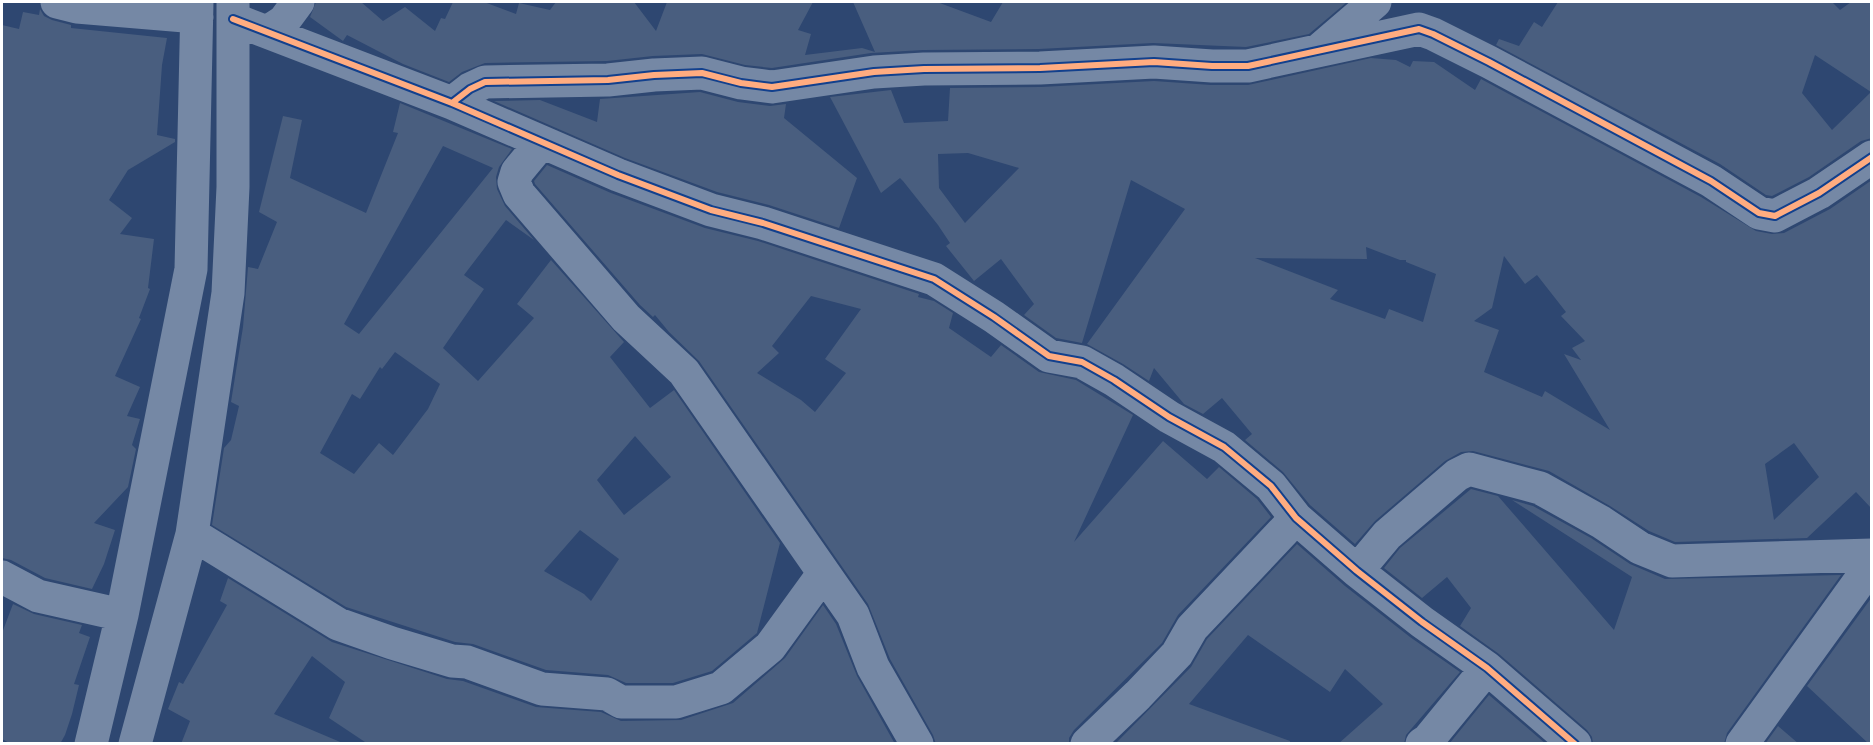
<svg xmlns="http://www.w3.org/2000/svg" width="1873" height="745" font-family="'DejaVu Sans',sans-serif">
	<style>
		.building { fill: #495e7f; fill-rule: evenodd }
		.lines { fill: none; stroke-linecap: round; stroke-linejoin: round }
		.minor { stroke: #7588a5; stroke-width: 33 }
		.cycleway-casing { stroke: #12408d; stroke-width: 10 }
		.cycleway { stroke: #ffac80; stroke-width: 6 }
	</style>
	<rect width="100%" height="100%" fill="#2e4771"/>
	<!-- building -->
	<path class="building" d="M316,2H361L383,21L405,7L435,31L441,18L445,19L453,2H484L516,14L519,3L550,10L556,2H634L656,31L667,2H813L798,30L811,34L805,55L862,48L875,52L853,2H937L991,22L1003,2H1347L1309,34L1246,47L1153,43L1039,49L923,50L871,53L772,68L745,65L702,54L653,56L607,61L485,63L462,72L449,82L403,64L347,35L343,41L310,17Z
		M1558,2H1832L1840,10L1851,2H1872V138L1861,141L1809,177L1772,196L1766,195L1720,164L1496,45L1499,39L1519,46L1534,22L1542,27ZM1815,55L1871,92L1832,130L1802,93Z
		M40,9L44,16L52,20L71,25V28L167,38L162,65L157,135L175,139V142L128,170L109,200L132,218L120,234L154,239L148,288L150,289L139,318L141,319L115,376L140,387L127,416L140,419L132,445L136,449L128,487L94,523L115,530L104,564L92,589L45,578L11,560L2,558V25L19,29L23,12L39,15Z
		M1371,58L1396,60L1410,67L1413,61L1434,62L1475,90L1481,79L1701,197L1756,231L1772,234L1784,233L1830,209L1872,180V509L1856,492L1807,538L1675,542L1649,531L1610,506L1549,471L1473,451L1461,452L1445,461L1375,521L1355,544L1310,505L1283,472L1245,440L1252,434L1222,398L1203,414L1184,404L1154,368L1149,381L1123,364L1087,344L1185,209L1131,180L1082,343L1056,338L1024,315L1034,304L1001,259L974,281L946,246L950,243L938,225L903,181L900,178L881,193L830,97L891,90L904,123L948,121L950,88L1041,87L1154,81L1211,85H1248ZM968,153L1019,168L965,223L939,188L938,154ZM1366,247L1400,260H1406V262L1436,274L1423,322L1389,309L1385,319L1330,299L1338,290L1255,258L1367,259ZM1504,256L1525,284L1537,275L1566,312L1561,316L1585,341L1572,348L1581,360L1564,354L1610,430L1545,391L1542,397L1484,372L1499,330L1474,321L1492,308ZM1794,443L1819,477L1774,520L1765,464Z
		M700,92L738,102L770,106L786,104L784,118L857,178L839,228L769,205L717,192L625,158L494,101L540,100L597,122L600,99Z
		M400,103L512,149L499,167L496,177L497,189L505,206L534,240L506,220L464,275L484,289L443,348L478,381L534,318L517,304L551,260L624,342L610,357L650,408L674,390L780,543L757,633L712,671L673,683H626L608,675L546,670L473,644L455,642L346,607L212,525L224,448L231,440L239,406L231,402L243,327L248,267L258,269L277,222L259,212L283,116L302,120L290,178L366,213L398,133L393,132ZM443,146L493,168L359,334L344,324ZM395,352L440,384L428,409L393,455L379,443L354,474L320,453L352,394L360,399L380,367L382,369ZM635,436L671,477L624,515L597,480ZM580,530L619,559L591,601L584,594L544,571Z
		M547,165L611,193L705,228L758,241L919,294L918,297L934,301L953,313L949,328L991,357L1001,345L1039,372L1076,380L1133,415L1074,542L1163,441L1207,479L1219,467L1257,499L1271,517L1178,615L1162,643L1074,730L1069,738V744H936L933,735L890,659L868,604L699,361L669,332L655,315L653,317L640,305L535,184L534,181ZM811,296L861,309L825,359L846,373L815,412L801,400L757,373L779,353L772,346Z
		M1471,489L1498,496L1614,630L1632,577L1512,500L1533,506L1591,538L1630,564L1665,579L1841,575L1727,733L1724,744H1593L1592,737L1587,730L1499,654L1460,626L1471,608L1447,577L1422,598L1384,568L1400,548Z
		M1297,544L1345,586L1410,637L1460,672L1406,735L1404,744H1338L1383,704L1345,669L1330,692L1248,635L1189,704L1290,741V744H1115L1191,667L1207,639Z
		M228,578L332,642L447,679L463,681L536,707L601,712L621,721L681,720L733,703L785,658L823,605L836,624L857,676L895,744H368L329,718L345,682L312,656L274,714L345,744H181L190,721L168,709L179,682L183,684L227,605L220,601Z
		M1872,597V744H1869L1807,686Z
		M13,604L34,614L82,625L79,633L90,637L74,684L79,685L72,714L65,735L60,744H11L2,739V633Z
		M1489,695L1546,744H1449Z
		M1778,726L1799,744H1765Z"/>
	<g class="lines">
		<!-- minor -->
		<path class="minor" d="M57,2L77,7L197,17
			M233,19L452,103L618,175L711,210L763,223L934,279L994,317L1049,356L1082,362L1114,380L1169,417L1224,447L1271,486L1296,518L1357,571L1422,622L1487,668L1575,744
			M267,32L284,21L298,2
			M1319,50L1375,2
			M452,103L470,89L485,82L608,80L654,75L702,73L741,83L772,87L874,72L924,69L1040,68L1154,62L1212,66H1248L1419,29L1433,34L1489,62L1711,181L1759,213L1775,216L1819,193L1872,157
			M541,143L517,172L514,182L519,194L626,318L684,372L853,615L873,667L917,744
			M192,534L338,624L392,643L452,661L467,662L542,689L607,694L621,702H676L721,688L770,647L823,574
			M1357,571L1387,535L1457,475L1469,469L1540,488L1601,522L1640,548L1672,561L1872,555
			M2,577L38,596L122,615
			M91,744L122,615L191,269L197,2
			M135,744L192,534L228,293L233,187V2
			M1087,744L1138,695L1177,654L1192,628L1296,518
			M1422,744L1428,740L1487,668
			M1742,744L1872,564"/>
		<!-- cycleway casing -->
		<g class="cycleway-casing">
			<path id="cycleway" d="M233,19L452,103L618,175L711,210L763,223L934,279L994,317L1049,356L1082,362L1114,380L1169,417L1224,447L1271,486L1296,518L1357,571L1422,622L1487,668L1575,744
				M452,103L470,89L485,82L608,80L654,75L702,73L741,83L772,87L874,72L924,69L1040,68L1154,62L1212,66H1248L1419,29L1433,34L1489,62L1711,181L1759,213L1775,216L1819,193L1872,157"/>
		</g>
		<!-- cycleway -->
		<use href="#cycleway" class="cycleway"/>
	</g>
	<!-- border -->
	<rect width="1873" height="745" fill="none" stroke="#ffffff" stroke-width="6"/>
</svg>
